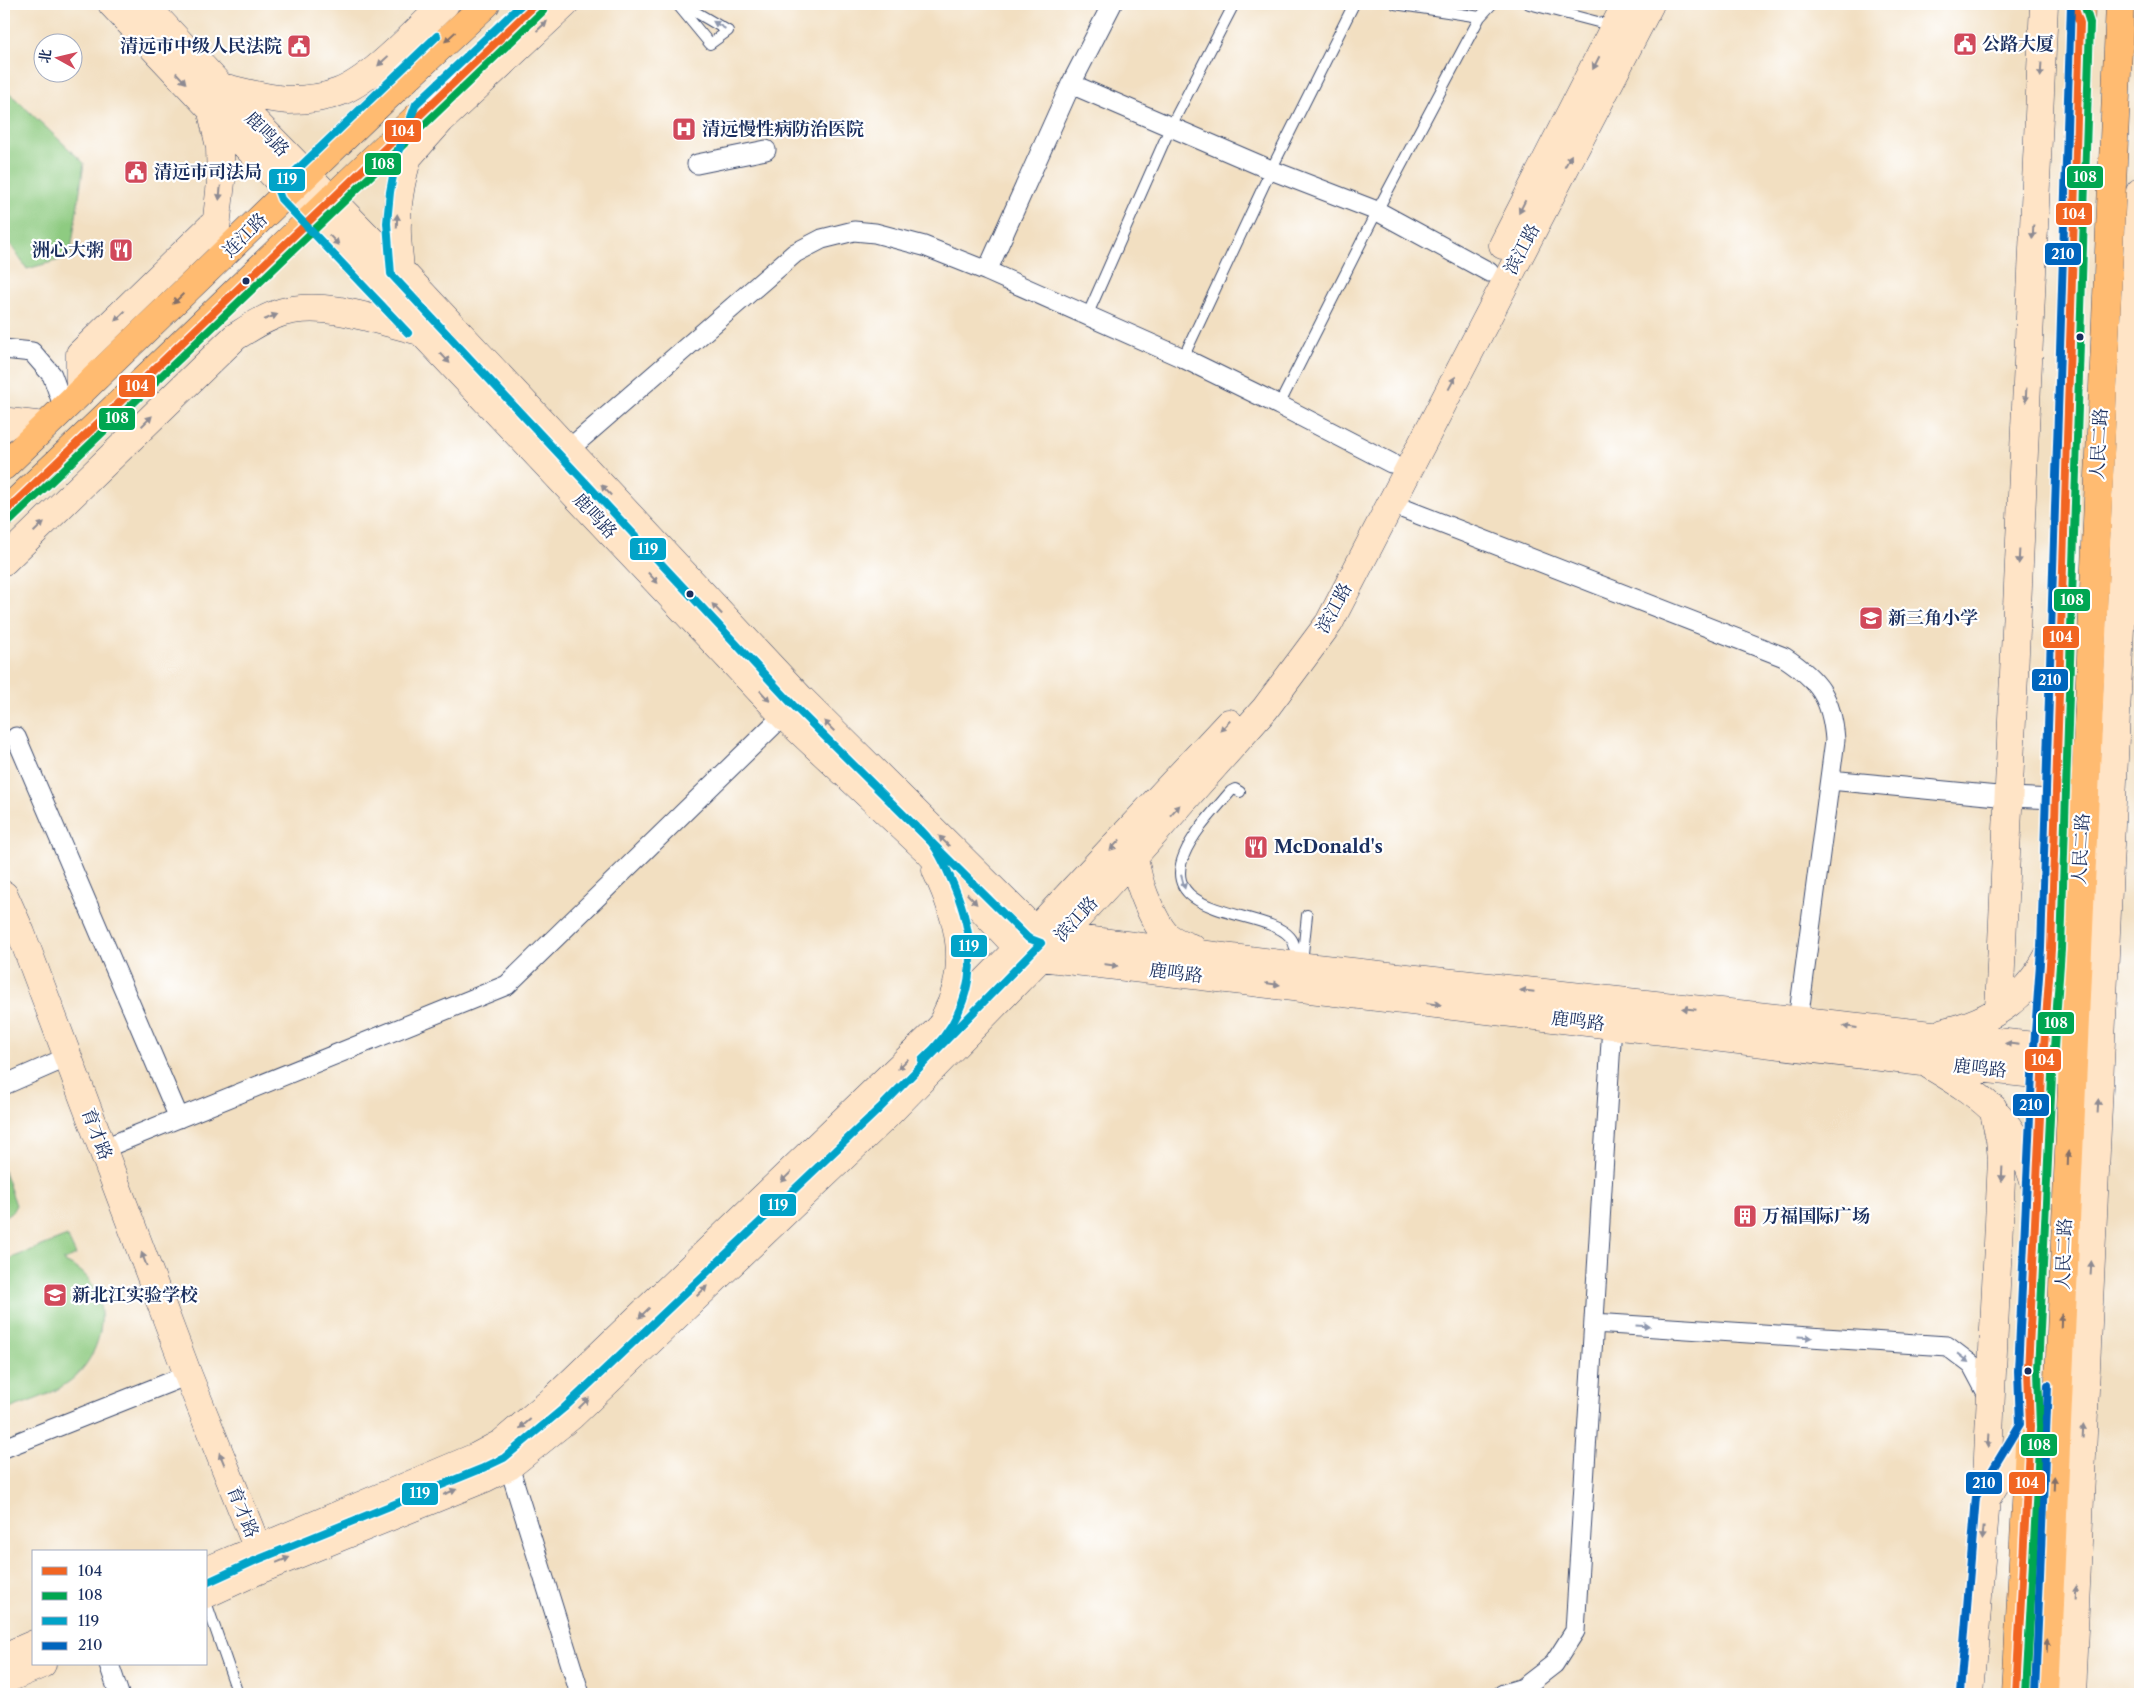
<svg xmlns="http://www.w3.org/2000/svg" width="2144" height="1698" font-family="'Libre Caslon Text','Noto Serif SC',serif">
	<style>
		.green { fill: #8ecb81; stroke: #547d70 }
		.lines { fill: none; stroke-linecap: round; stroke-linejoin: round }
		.lane-casing { stroke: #3b496d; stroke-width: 12 }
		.street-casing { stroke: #3b496d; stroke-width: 21 }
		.secondary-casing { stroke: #3b496d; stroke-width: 29 }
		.primary-casing { stroke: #3b496d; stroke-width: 29 }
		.lane { stroke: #fff; stroke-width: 10 }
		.street { stroke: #fff; stroke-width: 19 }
		.secondary { stroke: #ffe4c6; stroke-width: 28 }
		.primary { stroke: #ffbb71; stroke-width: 28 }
		.bus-1-casing { stroke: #fff; stroke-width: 11 }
		.bus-2-casing { stroke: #fff; stroke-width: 11 }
		.bus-3-casing { stroke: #fff; stroke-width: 11 }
		.bus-4-casing { stroke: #fff; stroke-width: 11 }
		.bus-1 { stroke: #f26522; stroke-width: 8 }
		.bus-2 { stroke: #00a651; stroke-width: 8 }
		.bus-3 { stroke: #01a3c8; stroke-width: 8 }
		.bus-4 { stroke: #0065bd; stroke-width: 8 }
		.oneway { fill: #8d97ae }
		.oneway2 { fill: #8d8a92 }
		.oneway3 { fill: #826e67 }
		.bus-dot { fill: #1b2f5e; stroke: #fff; stroke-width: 2 }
		.labels { text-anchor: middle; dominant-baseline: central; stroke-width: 4.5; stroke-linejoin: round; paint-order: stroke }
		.poi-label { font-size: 18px; font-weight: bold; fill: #1b2f5e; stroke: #fff; text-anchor: start }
		.street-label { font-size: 18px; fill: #1b2f5e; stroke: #fff }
		.line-badge { stroke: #fff; stroke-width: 2 }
		.badge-label { font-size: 14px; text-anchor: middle; font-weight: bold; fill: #fff }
	</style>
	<rect width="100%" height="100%" fill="#fff"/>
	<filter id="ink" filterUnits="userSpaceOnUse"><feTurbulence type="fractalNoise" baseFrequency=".02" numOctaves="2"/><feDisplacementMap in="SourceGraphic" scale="10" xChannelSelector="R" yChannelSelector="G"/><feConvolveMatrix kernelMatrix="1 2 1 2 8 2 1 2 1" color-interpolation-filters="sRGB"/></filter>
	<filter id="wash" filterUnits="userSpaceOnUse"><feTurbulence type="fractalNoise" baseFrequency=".0096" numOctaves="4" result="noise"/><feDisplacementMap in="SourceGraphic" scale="20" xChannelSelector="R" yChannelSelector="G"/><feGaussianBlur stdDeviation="1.12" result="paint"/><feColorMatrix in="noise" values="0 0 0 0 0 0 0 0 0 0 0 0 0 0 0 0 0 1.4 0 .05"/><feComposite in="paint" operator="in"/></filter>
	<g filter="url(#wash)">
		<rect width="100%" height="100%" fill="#f2dfc1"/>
		<!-- green -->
		<path class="green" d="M4,88L84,163L70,257L27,269L4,235Z
			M4,1171L16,1205L12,1212L4,1217Z
			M67,1236L76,1255L63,1261C71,1265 79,1269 85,1275C114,1307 101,1357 70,1381C51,1396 26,1402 4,1411V1261Z"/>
	</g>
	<g filter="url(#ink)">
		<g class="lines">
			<!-- lane casing -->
			<g class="lane-casing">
				<path id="lane" d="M677,4L710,44L728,31L682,4
					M1395,4L1480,17L1492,4
					M1529,4L1613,26
					M1087,316L1171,126L1234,4
					M1183,358L1271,170L1354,4
					M1279,405L1377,211L1480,17
					M1240,792L1235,789L1231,791C1214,811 1194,831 1184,855C1158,919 1267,909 1290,937C1296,944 1297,956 1297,966
					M1302,963L1307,915
					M206,1602L238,1694"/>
			</g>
			<!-- street casing -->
			<g class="street-casing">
				<path id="street" d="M1071,84L1271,170L1377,211L1489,272
					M697,164L766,150
					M987,271L1071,84L1112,4
					M4,349L32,352L52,375L64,408
					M568,450L795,253L822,239L854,231L875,233L924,246L987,271L1183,358L1279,405L1391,463
					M1389,503L1784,657C1819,680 1832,698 1835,740L1798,1021
					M16,737L179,1118
					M1830,780L2008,797L2055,799
					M4,1085L68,1057
					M102,1149L507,985L791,708
					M1594,1323L1947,1346L1972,1365L1990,1399
					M4,1448L188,1375
					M509,1466L580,1694
					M109,1664L119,1694
					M1503,1694L1523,1688L1554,1664L1575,1631L1612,1025"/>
			</g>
			<!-- secondary casing -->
			<g class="secondary-casing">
				<path id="secondary" d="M112,4L784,716L927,850L1018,948L1041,957L1923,1062L2042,1075L2072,1067
					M144,4L221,87L400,270L800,698L1035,931L1060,937L1297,966L2044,1047L2063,1061
					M221,87C243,92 266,99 289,100C305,100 324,98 339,92C373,79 417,30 445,4
					M212,112L220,147L221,182L215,237
					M407,158L441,120L565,4
					M1503,245L1626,4
					M400,270C399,254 396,238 397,223C397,195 404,167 413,141
					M80,392V354L217,221
					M4,427L9,422L45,426
					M4,561L235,337C251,327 266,317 283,312C327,300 377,321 420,331
					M1136,854C1131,869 1154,925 1167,936C1174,942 1184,945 1192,948
					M936,870C959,919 972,966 945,1017
					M4,895L21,933L188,1375L258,1549L256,1567
					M1999,1010L2044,4
					M1944,1032C1992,1022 2030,995 2051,950
					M1931,1066C1987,1099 2018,1122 2036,1188
					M1986,1499L2002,1159L2000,1139L1993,1108
					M206,1571L476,1457L502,1443L555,1398L938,1030L1035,931L1229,723
					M206,1594L256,1571L485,1478L509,1466L571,1416L887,1115L1041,957L1136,854L1265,709L1329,623L1650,4
					M4,1657L34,1644
					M4,1680L42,1664
					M1970,1694L1986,1499L2030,1427
					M2071,1694L2140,192"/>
			</g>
			<!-- primary casing -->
			<g class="primary-casing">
				<path id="primary" d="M4,466L377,106L486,4
					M4,513C183,345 357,172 536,4
					M2016,1694L2030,1427L2028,1371L2042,1075L2051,950L2081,4
					M2045,1694L2120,4"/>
			</g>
			<!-- lane -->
			<use href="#lane" class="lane"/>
			<!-- street -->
			<use href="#street" class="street"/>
			<!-- secondary -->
			<use href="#secondary" class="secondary"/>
			<!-- primary -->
			<use href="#primary" class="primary"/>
			<!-- bus-1 casing -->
			<g class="bus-1-casing">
				<path id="bus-1" d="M4,513L536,4
					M2016,1694L2030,1427L2028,1371L2042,1075L2051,950L2080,23L2073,4"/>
			</g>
			<!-- bus-2 casing -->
			<g class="bus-2-casing">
				<path id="bus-2" d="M11,520L543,11
					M2026,1694L2040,1428L2038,1371L2052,1076L2061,950L2090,23L2084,4"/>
			</g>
			<!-- bus-3 casing -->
			<g class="bus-3-casing">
				<path id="bus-3" d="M408,333L281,199L278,191L281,185L437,36
					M921,830C937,846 945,865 954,886C981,950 976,1012 922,1060
					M206,1583L252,1562L481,1469L504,1458L564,1408L880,1108L1041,943L1028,938L793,705L391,274L387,223L390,192L397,155L416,104L522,4"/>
			</g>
			<!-- bus-4 casing -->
			<g class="bus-4-casing">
				<path id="bus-4" d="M1960,1693L1976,1497L2020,1424L2018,1371L2032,1075L2041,949L2071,4
					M2035,1694L2048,1385"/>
			</g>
			<!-- bus-1 -->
			<use href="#bus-1" class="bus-1"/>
			<!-- bus-2 -->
			<use href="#bus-2" class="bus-2"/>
			<!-- bus-3 -->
			<use href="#bus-3" class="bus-3"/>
			<!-- bus-4 -->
			<use href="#bus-4" class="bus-4"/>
		</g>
		<!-- one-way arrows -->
		<defs><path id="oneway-solid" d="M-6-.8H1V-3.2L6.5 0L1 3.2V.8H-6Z" transform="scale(1.25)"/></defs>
		<g class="oneway">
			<use href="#oneway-solid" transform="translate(719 25) rotate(-149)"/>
			<use href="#oneway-solid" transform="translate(1183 882) rotate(75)"/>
			<use href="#oneway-solid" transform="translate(1643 1326) rotate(4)"/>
			<use href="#oneway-solid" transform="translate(1805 1337) rotate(4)"/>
			<use href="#oneway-solid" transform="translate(1963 1358) rotate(38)"/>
		</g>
		<g class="oneway2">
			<use href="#oneway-solid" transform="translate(542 26) rotate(-43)"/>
			<use href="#oneway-solid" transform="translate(383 61) rotate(137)"/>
			<use href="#oneway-solid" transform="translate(1596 63) rotate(117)"/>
			<use href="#oneway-solid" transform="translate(2041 70) rotate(93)"/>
			<use href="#oneway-solid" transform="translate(181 78) rotate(47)"/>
			<use href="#oneway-solid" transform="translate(1568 161) rotate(-62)"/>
			<use href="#oneway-solid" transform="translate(220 193) rotate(96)"/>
			<use href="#oneway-solid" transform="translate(1522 207) rotate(117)"/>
			<use href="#oneway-solid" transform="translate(397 221) rotate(-88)"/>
			<use href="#oneway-solid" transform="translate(2033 232) rotate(93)"/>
			<use href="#oneway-solid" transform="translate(334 240) rotate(46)"/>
			<use href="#oneway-solid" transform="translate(120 316) rotate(136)"/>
			<use href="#oneway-solid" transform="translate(271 317) rotate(-22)"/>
			<use href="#oneway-solid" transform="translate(445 358) rotate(47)"/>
			<use href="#oneway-solid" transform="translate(1452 383) rotate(-62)"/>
			<use href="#oneway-solid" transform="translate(2026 395) rotate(93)"/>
			<use href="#oneway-solid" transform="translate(147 421) rotate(-44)"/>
			<use href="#oneway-solid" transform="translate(606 490) rotate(-133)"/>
			<use href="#oneway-solid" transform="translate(39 527) rotate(-44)"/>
			<use href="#oneway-solid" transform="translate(2019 557) rotate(93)"/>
			<use href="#oneway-solid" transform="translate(653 578) rotate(47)"/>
			<use href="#oneway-solid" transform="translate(717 609) rotate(-133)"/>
			<use href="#oneway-solid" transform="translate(765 696) rotate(47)"/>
			<use href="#oneway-solid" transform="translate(829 726) rotate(-135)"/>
			<use href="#oneway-solid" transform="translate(1225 726) rotate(133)"/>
			<use href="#oneway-solid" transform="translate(1175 810) rotate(-48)"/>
			<use href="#oneway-solid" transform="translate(944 841) rotate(-135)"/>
			<use href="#oneway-solid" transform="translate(1115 845) rotate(133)"/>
			<use href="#oneway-solid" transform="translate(972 899) rotate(47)"/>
			<use href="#oneway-solid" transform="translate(1111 965) rotate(7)"/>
			<use href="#oneway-solid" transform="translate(1273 984) rotate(7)"/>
			<use href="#oneway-solid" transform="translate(1527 991) rotate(-174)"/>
			<use href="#oneway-solid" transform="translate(1434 1004) rotate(7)"/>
			<use href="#oneway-solid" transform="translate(1689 1009) rotate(-174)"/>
			<use href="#oneway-solid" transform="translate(1850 1027) rotate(-173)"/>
			<use href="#oneway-solid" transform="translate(2012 1044) rotate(-174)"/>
			<use href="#oneway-solid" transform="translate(903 1064) rotate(135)"/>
			<use href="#oneway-solid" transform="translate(2098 1106) rotate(-87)"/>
			<use href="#oneway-solid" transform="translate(2002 1174) rotate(93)"/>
			<use href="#oneway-solid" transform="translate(786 1177) rotate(136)"/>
			<use href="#oneway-solid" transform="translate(144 1259) rotate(-111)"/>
			<use href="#oneway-solid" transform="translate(2091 1268) rotate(-87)"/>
			<use href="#oneway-solid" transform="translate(702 1291) rotate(-44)"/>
			<use href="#oneway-solid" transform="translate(644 1313) rotate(136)"/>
			<use href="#oneway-solid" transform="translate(584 1403) rotate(-44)"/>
			<use href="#oneway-solid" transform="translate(525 1424) rotate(139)"/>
			<use href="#oneway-solid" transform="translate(2083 1431) rotate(-87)"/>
			<use href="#oneway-solid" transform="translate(1988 1441) rotate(93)"/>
			<use href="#oneway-solid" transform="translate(222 1459) rotate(-112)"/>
			<use href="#oneway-solid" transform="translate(450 1492) rotate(-22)"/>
			<use href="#oneway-solid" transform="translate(1983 1533) rotate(95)"/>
			<use href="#oneway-solid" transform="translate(283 1560) rotate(-22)"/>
			<use href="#oneway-solid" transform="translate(2076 1593) rotate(-87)"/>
		</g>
		<g class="oneway3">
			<use href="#oneway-solid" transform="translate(450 37) rotate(137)"/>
			<use href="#oneway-solid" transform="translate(178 299) rotate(136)"/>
			<use href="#oneway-solid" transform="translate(2068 1158) rotate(-88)"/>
			<use href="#oneway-solid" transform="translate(2061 1321) rotate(-88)"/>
			<use href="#oneway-solid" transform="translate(2054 1483) rotate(-88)"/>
			<use href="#oneway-solid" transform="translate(2047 1646) rotate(-88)"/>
		</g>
	</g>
	<!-- icons -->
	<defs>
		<g id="civic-square" transform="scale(1.25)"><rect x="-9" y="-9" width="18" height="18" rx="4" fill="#d1495b" stroke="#fff"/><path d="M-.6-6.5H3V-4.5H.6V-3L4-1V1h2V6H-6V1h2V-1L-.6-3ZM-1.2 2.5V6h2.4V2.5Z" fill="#fff"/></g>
		<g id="hospital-square" transform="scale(1.25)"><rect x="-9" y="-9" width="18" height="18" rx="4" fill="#d1495b" stroke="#fff"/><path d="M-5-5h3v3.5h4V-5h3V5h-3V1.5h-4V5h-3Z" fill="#fff"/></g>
		<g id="restaurant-square" transform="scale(1.25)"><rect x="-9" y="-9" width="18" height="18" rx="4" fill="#d1495b" stroke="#fff"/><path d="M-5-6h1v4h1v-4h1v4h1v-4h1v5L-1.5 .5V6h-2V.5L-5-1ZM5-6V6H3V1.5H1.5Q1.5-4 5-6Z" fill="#fff"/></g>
		<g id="school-square" transform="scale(1.25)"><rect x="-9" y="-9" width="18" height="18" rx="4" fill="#d1495b" stroke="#fff"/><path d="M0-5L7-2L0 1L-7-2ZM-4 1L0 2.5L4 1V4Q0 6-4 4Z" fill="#fff"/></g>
		<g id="building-square" transform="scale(1.25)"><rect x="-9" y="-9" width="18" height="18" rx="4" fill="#d1495b" stroke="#fff"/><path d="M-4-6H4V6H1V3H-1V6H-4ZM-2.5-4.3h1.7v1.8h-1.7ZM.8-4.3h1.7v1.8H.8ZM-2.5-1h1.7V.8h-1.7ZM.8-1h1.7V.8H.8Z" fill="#fff"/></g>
	</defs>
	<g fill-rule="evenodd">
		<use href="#civic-square" x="1965" y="44"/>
		<use href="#civic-square" x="299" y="46"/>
		<use href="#hospital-square" x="684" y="129"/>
		<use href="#civic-square" x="136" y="172"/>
		<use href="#restaurant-square" x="121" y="250"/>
		<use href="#school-square" x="1871" y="618"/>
		<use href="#restaurant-square" x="1256" y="847"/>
		<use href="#building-square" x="1745" y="1216"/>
		<use href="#school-square" x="55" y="1295"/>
	</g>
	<!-- markers -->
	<g class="bus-dot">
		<circle cx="246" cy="281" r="4.5"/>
		<circle cx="2080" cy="337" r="4.5"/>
		<circle cx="690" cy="594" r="4.5"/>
		<circle cx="2028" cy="1371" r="4.5"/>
	</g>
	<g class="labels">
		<!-- poi labels -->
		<g class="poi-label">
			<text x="1982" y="44">公路大厦</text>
			<text x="282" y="46" text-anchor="end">清远市中级人民法院</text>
			<text x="702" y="129">清远慢性病防治医院</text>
			<text x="154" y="172">清远市司法局</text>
			<text x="104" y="250" text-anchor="end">洲心大粥</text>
			<text x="1888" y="618">新三角小学</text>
			<text x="1274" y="847">McDonald's</text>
			<text x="1762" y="1216">万福国际广场</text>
			<text x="72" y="1295">新北江实验学校</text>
		</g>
		<!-- street labels -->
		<g class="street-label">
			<text transform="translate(267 134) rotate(46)">鹿鸣路</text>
			<text transform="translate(245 235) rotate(-45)">连江路</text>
			<text transform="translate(1522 249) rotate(-62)">滨江路</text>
			<text transform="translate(2099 444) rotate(-87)">人民二路</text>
			<text transform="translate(595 516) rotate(47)">鹿鸣路</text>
			<text transform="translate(1334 608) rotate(-61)">滨江路</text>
			<text transform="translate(2081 849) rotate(-87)">人民二路</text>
			<text transform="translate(1076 919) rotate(-47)">滨江路</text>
			<text transform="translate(1176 973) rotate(7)">鹿鸣路</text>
			<text transform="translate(1578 1021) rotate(7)">鹿鸣路</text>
			<text transform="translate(1980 1068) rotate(6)">鹿鸣路</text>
			<text transform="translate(97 1134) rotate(69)">育才路</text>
			<text transform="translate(2064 1254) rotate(-88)">人民二路</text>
			<text transform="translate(243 1512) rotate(68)">育才路</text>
		</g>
	</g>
	<g class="line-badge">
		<rect x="384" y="119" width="38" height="24" rx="5" fill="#f26522"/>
		<rect x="364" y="152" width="38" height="24" rx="5" fill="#00a651"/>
		<rect x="2066" y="165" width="38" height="24" rx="5" fill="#00a651"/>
		<rect x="268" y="168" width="38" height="24" rx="5" fill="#01a3c8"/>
		<rect x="2055" y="202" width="38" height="24" rx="5" fill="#f26522"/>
		<rect x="2044" y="242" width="38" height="24" rx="5" fill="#0065bd"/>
		<rect x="118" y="374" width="38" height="24" rx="5" fill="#f26522"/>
		<rect x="98" y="407" width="38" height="24" rx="5" fill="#00a651"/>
		<rect x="629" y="537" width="38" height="24" rx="5" fill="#01a3c8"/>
		<rect x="2053" y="588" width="38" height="24" rx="5" fill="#00a651"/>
		<rect x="2042" y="625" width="38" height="24" rx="5" fill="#f26522"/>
		<rect x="2031" y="668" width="38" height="24" rx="5" fill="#0065bd"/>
		<rect x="950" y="934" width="38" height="24" rx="5" fill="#01a3c8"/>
		<rect x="2037" y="1011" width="38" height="24" rx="5" fill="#00a651"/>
		<rect x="2024" y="1048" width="38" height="24" rx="5" fill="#f26522"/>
		<rect x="2012" y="1093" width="38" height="24" rx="5" fill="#0065bd"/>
		<rect x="759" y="1193" width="38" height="24" rx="5" fill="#01a3c8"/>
		<rect x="2020" y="1433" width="38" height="24" rx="5" fill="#00a651"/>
		<rect x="2008" y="1471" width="38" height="24" rx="5" fill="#f26522"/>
		<rect x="1965" y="1471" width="38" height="24" rx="5" fill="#0065bd"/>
		<rect x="401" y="1482" width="38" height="24" rx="5" fill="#01a3c8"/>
	</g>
	<g class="badge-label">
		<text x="403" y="136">104</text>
		<text x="383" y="169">108</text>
		<text x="2085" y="182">108</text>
		<text x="287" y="184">119</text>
		<text x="2074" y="219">104</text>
		<text x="2063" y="259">210</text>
		<text x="137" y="391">104</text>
		<text x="117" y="423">108</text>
		<text x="648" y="554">119</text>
		<text x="2072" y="605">108</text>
		<text x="2061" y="642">104</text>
		<text x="2050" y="685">210</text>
		<text x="969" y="951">119</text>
		<text x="2056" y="1028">108</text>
		<text x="2043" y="1065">104</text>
		<text x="2031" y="1110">210</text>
		<text x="778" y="1210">119</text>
		<text x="2039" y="1450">108</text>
		<text x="2027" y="1488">104</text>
		<text x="1984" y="1488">210</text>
		<text x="420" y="1498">119</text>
	</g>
	<!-- margin -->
	<rect width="2144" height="1698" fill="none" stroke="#fff" stroke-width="20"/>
	<!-- legend -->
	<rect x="32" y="1550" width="175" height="115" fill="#ffffff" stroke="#a4acbf"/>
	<rect x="42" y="1567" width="25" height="8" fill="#f26522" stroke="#a4acbf"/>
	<text x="78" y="1576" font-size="15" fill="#1b2f5e">104</text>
	<rect x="42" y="1592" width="25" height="8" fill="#00a651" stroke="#a4acbf"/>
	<text x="78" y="1600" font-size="15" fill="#1b2f5e">108</text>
	<rect x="42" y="1617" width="25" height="8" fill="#01a3c8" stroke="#a4acbf"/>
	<text x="78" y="1626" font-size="15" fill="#1b2f5e">119</text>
	<rect x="42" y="1642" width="25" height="8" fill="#0065bd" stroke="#a4acbf"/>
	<text x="78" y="1650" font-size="15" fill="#1b2f5e">210</text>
	<!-- north arrow -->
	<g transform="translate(58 58) rotate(278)"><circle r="24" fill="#ffffff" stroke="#a4acbf"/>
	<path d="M0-4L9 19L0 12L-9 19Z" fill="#d1495b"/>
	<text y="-8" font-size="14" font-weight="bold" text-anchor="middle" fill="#1b2f5e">北</text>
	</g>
</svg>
